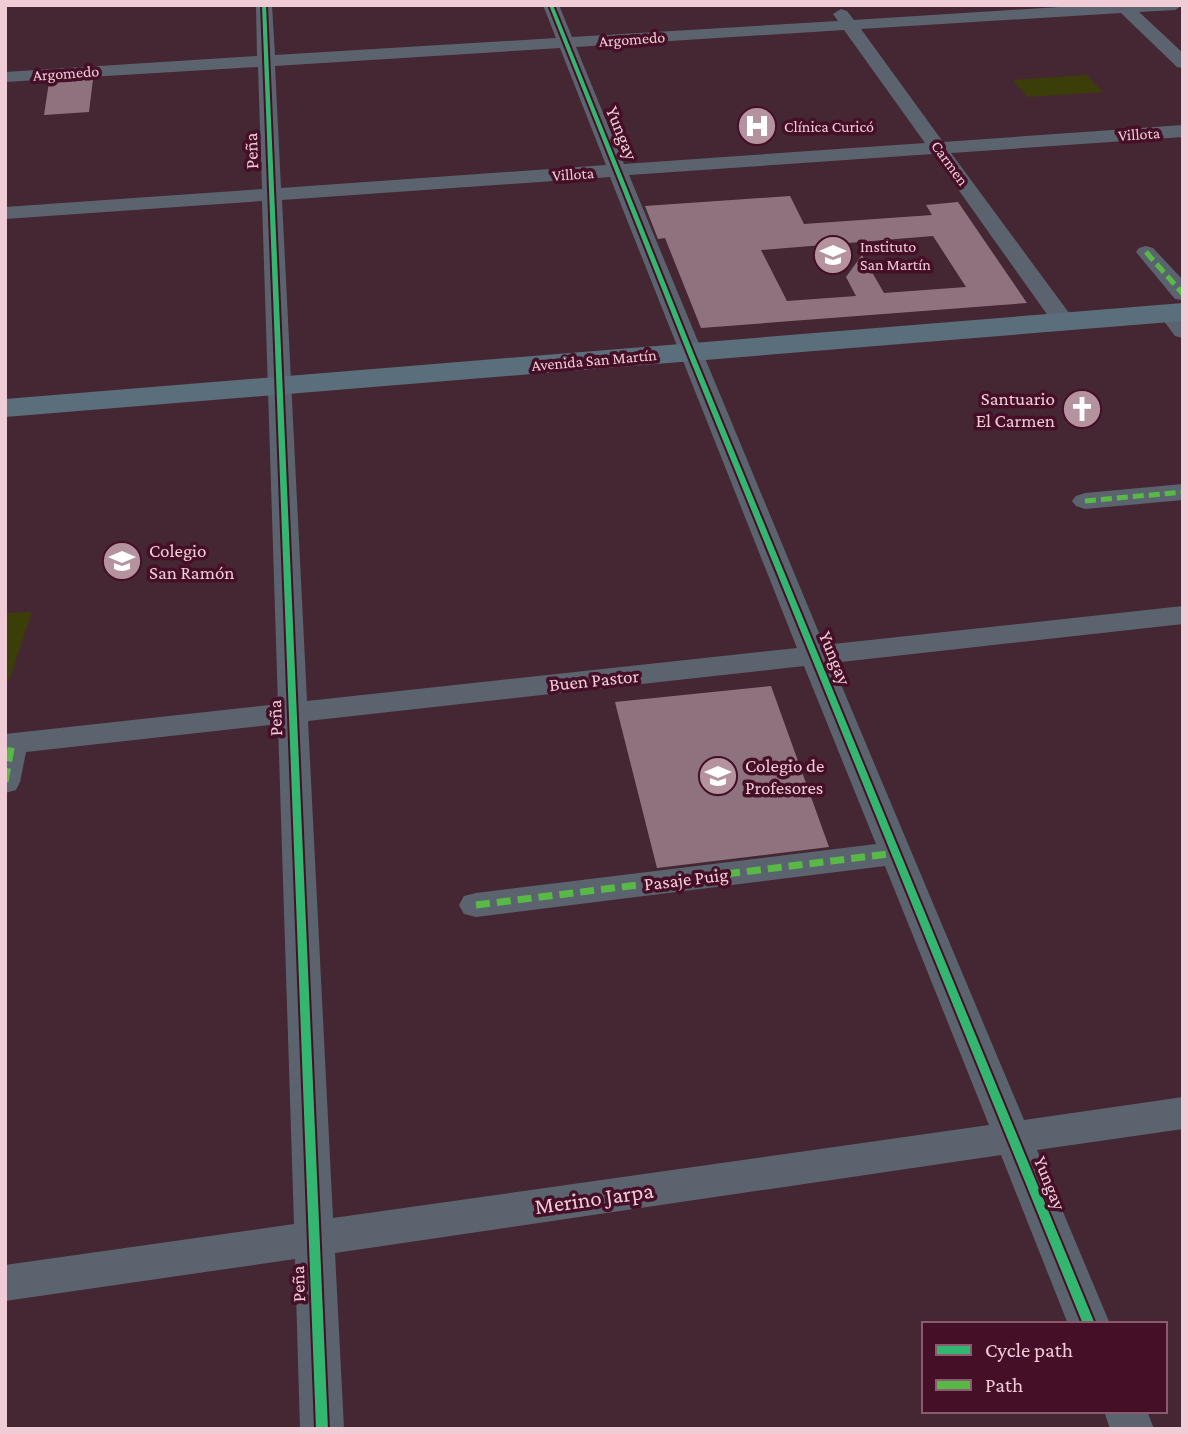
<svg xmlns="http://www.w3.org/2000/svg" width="1188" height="1434" font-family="'Crimson Pro',serif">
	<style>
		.green { fill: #3b3e09 }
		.building { fill: #8e737e; fill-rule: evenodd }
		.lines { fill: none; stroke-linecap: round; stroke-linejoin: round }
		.minor { fill: #5b646e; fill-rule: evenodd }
		.major { fill: #5b6e7c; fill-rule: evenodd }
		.quiet-far1 { stroke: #58b947; stroke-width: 5; stroke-dasharray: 11 5; stroke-linecap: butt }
		.quiet { stroke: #58b947; stroke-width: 7; stroke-dasharray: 14 7; stroke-linecap: butt }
		.cycleway-casing { stroke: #460f28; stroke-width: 4 }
		.cycleway { fill: #33b770; fill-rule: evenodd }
		.labels { text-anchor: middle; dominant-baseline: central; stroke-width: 7; stroke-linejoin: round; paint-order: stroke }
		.far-street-label { font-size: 16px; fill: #f0ccd7; stroke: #460f28 }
		.far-poi-label { font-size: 16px; fill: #f0ccd7; stroke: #460f28; text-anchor: start }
		.street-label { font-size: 19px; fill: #f0ccd7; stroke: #460f28 }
		.poi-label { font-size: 19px; fill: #f0ccd7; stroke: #460f28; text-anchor: start }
		.near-street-label { font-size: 23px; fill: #f0ccd7; stroke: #460f28 }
	</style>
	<rect width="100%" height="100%" fill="#452734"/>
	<!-- green -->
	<path class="green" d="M1086,75L1103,92L1028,97L1013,80Z
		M32,612L9,681L5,682V613Z"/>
	<!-- building -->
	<path class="building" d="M93,79L89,112L44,115L49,82Z
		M790,196L804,224L932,215L926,205L958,202L1027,303L701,328L665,238L658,239L645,206ZM933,236L966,287L884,293L862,255L846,277L856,296L787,301L761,250Z
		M771,686L829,847L657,868L615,702Z"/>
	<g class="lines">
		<!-- minor -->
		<path class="minor" d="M256,5H272L275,55L556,38L543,5H559L572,37L838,21L833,14L841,9L847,11L854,20L1091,5H1183L1175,10L1139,12L1183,53V68L1177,67L1121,13L861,29L943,142L1183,125V137L951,153L1072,317L1075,322L1072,327H1056L933,154L629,175L824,645L1183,606V624L832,663L1024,1120L1183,1097V1129L1037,1150L1110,1324H1068L1001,1155L335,1253L344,1429H300L295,1259L5,1301V1265L294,1224L278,724L26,752L20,782L16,790L5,793V734L278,704L262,201L5,219V207L262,189L258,67L5,82V72L257,56ZM844,30L925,143L624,164L576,47ZM560,48L606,165L281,188L275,66ZM610,177L797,648L307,701L282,200ZM804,666L876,844L476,893L464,896L459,905L464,914L476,917L885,866L989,1125L333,1218L308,721Z
			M1146,246L1153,248L1183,280V300L1175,299L1136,252L1139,248Z
			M1169,306C1186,310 1183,323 1183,338L1175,336L1158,313L1161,308Z
			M1183,484V500L1085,509L1076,506L1072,501L1076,496L1085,493Z
			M1104,1411H1147L1154,1429H1110Z"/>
		<!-- major -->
		<path class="major" d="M1183,303V321L5,417V399Z"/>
		<!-- quiet-far1 -->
		<path class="quiet-far1" d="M1146,252L1183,294
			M1085,501L1183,492"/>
		<!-- quiet -->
		<path class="quiet" d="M5,782L12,743
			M476,905L896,853"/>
		<!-- cycleway casing -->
		<g class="cycleway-casing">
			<path id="cycleway" d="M262,5H266L328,1429H316Z
				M549,5H553L693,352L1095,1324H1083L687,352Z"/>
		</g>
		<!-- cycleway -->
		<use href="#cycleway" class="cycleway"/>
	</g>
	<!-- icons -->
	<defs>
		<g id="hospital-disc" transform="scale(2.0125)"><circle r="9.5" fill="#b4929e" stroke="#460f28"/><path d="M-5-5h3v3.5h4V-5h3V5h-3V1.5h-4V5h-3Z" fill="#fff"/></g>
		<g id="school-disc" transform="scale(2.0125)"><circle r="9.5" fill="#b4929e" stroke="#460f28"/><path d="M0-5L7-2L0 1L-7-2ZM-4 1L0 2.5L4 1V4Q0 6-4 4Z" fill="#fff"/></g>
		<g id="church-disc" transform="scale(2.0125)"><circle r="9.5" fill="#b4929e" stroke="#460f28"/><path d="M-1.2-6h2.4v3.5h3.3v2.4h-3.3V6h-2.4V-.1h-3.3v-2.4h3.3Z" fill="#fff"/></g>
		<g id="university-disc" transform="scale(2.0125)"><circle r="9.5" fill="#b4929e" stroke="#460f28"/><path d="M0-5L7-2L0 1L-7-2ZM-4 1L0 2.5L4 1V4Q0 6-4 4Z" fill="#fff"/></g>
	</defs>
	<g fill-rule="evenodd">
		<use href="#hospital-disc" x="757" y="126"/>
		<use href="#school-disc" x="833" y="255"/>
		<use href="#church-disc" x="1082" y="409"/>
		<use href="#school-disc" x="122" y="561"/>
		<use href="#university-disc" x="718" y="776"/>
	</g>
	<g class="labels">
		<!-- far-street labels -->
		<g class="far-street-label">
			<text transform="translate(632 39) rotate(-4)">Argomedo</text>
			<text transform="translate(66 73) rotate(-4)">Argomedo</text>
			<text transform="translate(1139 134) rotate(-4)">Villota</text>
			<text transform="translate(950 163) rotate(54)">Carmen</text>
			<text transform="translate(573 174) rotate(-4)">Villota</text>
			<text transform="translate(594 360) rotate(-5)">Avenida San Martín</text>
		</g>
		<!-- far-poi labels -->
		<g class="far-poi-label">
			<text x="784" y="126">Clínica Curicó</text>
			<text x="860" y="246">Instituto<tspan x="860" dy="18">San Martín</tspan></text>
		</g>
		<!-- street labels -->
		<g class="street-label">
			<text transform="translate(622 133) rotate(68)">Yungay</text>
			<text transform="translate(251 151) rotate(-92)">Peña</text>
			<text transform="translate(835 658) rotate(68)">Yungay</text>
			<text transform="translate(594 680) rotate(-6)">Buen Pastor</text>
			<text transform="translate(275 718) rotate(-92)">Peña</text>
			<text transform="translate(686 879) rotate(-7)">Pasaje Puig</text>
			<text transform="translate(1050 1183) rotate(68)">Yungay</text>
			<text transform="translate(298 1284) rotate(-92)">Peña</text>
		</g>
		<!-- poi labels -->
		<g class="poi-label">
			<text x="1055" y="398" text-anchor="end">Santuario<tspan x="1055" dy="22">El Carmen</tspan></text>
			<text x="149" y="550">Colegio<tspan x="149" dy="22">San Ramón</tspan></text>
			<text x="745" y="765">Colegio de<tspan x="745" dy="22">Profesores</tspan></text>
		</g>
		<!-- near-street labels -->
		<g class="near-street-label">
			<text transform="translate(594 1198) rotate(-8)">Merino Jarpa</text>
		</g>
	</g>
	<!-- border -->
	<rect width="1188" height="1434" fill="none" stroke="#f0ccd7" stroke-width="14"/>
	<!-- legend -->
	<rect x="922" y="1322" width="245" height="91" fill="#460f28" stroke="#8a5b6e" stroke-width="2"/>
	<rect x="936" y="1345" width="35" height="10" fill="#33b770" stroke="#8a5b6e" stroke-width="2"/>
	<text x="985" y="1357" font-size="21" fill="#f0ccd7">Cycle path</text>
	<rect x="936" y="1380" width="35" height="10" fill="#58b947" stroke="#8a5b6e" stroke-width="2"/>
	<text x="985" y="1392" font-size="21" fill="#f0ccd7">Path</text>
</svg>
